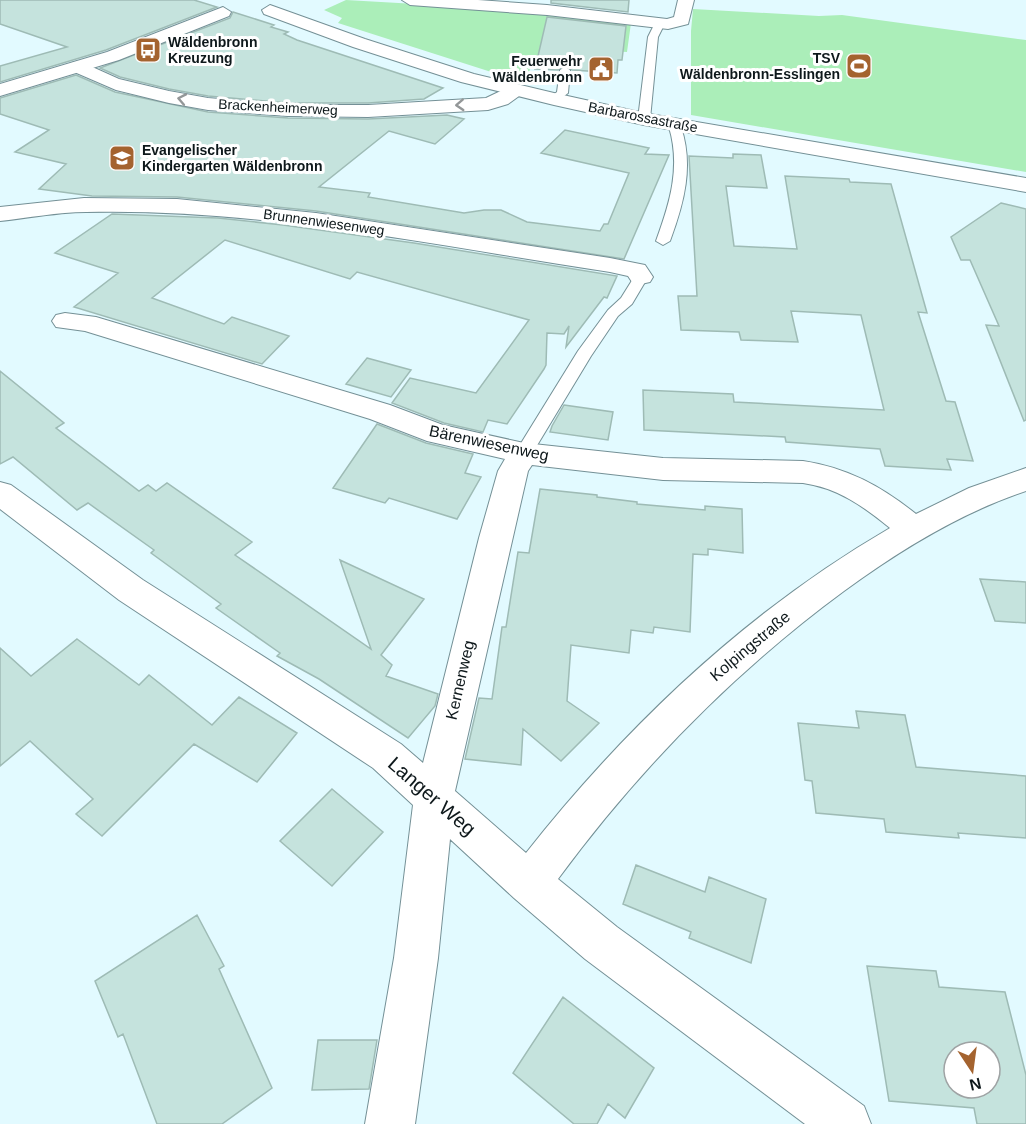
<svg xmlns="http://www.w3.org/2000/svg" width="1026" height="1124" font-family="Arial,sans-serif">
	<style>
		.green { fill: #abeeb9 }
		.building { fill: #c5e3dd; stroke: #9ebbb5; stroke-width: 1.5; fill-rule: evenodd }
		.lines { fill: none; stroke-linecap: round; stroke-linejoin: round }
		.lane-casing { stroke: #749096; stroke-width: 2 }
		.street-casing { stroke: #749096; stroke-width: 2 }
		.secondary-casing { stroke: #749096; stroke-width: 2 }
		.lane { fill: #fff; fill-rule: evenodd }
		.street { fill: #fff; fill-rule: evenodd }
		.secondary { fill: #fff; fill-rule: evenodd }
		.oneway { stroke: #939798 }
		.labels { text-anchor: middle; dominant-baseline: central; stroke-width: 6; stroke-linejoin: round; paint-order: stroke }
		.far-poi-label { font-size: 14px; font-weight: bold; fill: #0e181b; stroke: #fff; text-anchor: start }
		.far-street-label { font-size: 14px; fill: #0e181b; stroke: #fff }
		.street-label { font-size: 16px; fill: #0e181b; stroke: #fff }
		.near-street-label { font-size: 20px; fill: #0e181b; stroke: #fff }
	</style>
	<rect width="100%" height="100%" fill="#e2faff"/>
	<!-- green -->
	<path class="green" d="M346,0L486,8L631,23L627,52L540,47L535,69H530L526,83L338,23L342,18L324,10Z
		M693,9L819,16L842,15L1026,40V172L691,115V31Z"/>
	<!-- building -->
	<path class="building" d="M0,0H194L217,7L106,50L0,82V66L67,47L0,24Z
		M551,0H629L628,12L551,3Z
		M233,12L274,25L271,27L288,32L284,34L297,40L443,88L424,99L368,103H288L208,96L169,89L120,77L100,68L230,18Z
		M547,17L626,26L622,60H618L617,73L572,70L566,65L558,70L535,69Z
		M76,75L115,92L208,112L288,118L368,119L447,115L464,119L435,144L389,131L319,187L370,193L368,197L464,213L484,210H501L527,222L600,231L604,224H608L629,173L541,153L565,130L649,148L645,154L669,155L624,259L316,211L177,197L92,196L39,189L66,164L15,152L49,130L0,114V98Z
		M733,154L761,155L767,188L726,186L734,246L797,249L785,176L849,179L850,182L891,184L927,313L918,312L946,401L955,402L973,461L947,459L951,470L885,466L880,449L786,442L785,437L644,430L643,390L733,394L734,402L884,410L861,315L791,311L798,342L741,340L739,332L681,330L678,296H697L689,156L733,158Z
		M1001,203L1026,209V420L1024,421L986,325L999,326L970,260H961L951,237Z
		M112,214L218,218L283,225L414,243L617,276L607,298L604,297L566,347L569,326L564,334L547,333L546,365L544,369L507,424L488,420L483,432L444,423L392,403L410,378L476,393L529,320L357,272L350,279L225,240L152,298L224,324L232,317L289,336L262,364L74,307L118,273L55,253Z
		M367,358L411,370L391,397L346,384Z
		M0,371L64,423L56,428L139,491L148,485L156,491L167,483L252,542L235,555L371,649L340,560L424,599L381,655L392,665L386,676L438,694L435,706L408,738L319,679L277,656L280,653L216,608L221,604L151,553L154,550L88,503L77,510L13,457L0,464Z
		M564,405L613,412L608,440L550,432L552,426Z
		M377,424L426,443L473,454L465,473L481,477L457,519L389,498L385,503L333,488Z
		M540,489L597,495V497L637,502V504L705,510V506L742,509L743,553L708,549V555L693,554L690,632L654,627L653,633L631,630L629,653L571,645L567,701L599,723L561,761L523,729L521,765L465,759L479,698L492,699L502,627H506L518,552L529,553Z
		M980,579L1026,582V623L995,621Z
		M77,639L139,685L149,675L212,725L239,697L297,733L257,782L194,744L102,836L76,814L93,799L30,741L0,766V648L31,676Z
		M856,711L905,715L916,767L1026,776V838L958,833L959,838L886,832L884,819L816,813L812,781L805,780L798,723L859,728Z
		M332,789L383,832L332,886L280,841Z
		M636,865L705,892L709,877L766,899L751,963L689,938L691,932L623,904Z
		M197,915L224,966L219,969L272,1088L222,1124H157L123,1034L118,1037L95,981Z
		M867,966L936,971L939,987L1005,992L1026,1075V1124H977L974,1108L889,1101ZM954,1052H990V1088H954Z
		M563,997L654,1068L625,1118L608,1104L597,1124H574L513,1073Z
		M318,1040H377L369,1089L312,1090Z"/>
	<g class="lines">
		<!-- lane casing -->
		<g class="lane-casing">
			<path id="lane" d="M660,20L665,23L658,37L650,119L644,123L638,119L648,37L656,21Z
				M565,67L570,70L568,93L558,101H550L548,99L557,92L560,70Z
				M677,120L683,124L681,127C694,166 684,203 670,241L663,245L656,241C670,203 681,167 669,127L673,121Z
				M641,273L648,277L632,304L618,316L591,356L530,457L524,459L518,457L515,453L578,351L608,310L621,298L636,274Z"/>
		</g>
		<!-- street casing -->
		<g class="street-casing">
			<path id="street" d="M402,0H478L547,5L667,19L674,17L678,0H694L688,24L668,29L547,15L410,5Z
				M79,61L119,79L169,91L208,98L288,105H368L486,98L509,87H523L526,91L508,104L488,110L368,117L288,116L208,110L169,103L116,90L72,71L70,67L72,63Z
				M84,198L177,199L316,213L610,258L645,265L653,277L650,282L641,284L632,282L628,276L610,272C437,246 262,208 86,212C58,212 28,218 0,221V207Z
				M65,313L96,317L390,405L443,425L524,443L663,458L803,461C848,468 881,486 916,514L969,488L1026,468V491C960,513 900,550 844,591C734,672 639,769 558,879L617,927L864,1106L871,1124H805L585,959L514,898L450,839L438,958L415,1124H365L394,958L413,805L373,768L119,600L0,509V482L11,485L143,580L401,744L423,763L479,538L498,471L505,459L427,441L370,419L85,331L56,327L52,321L56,315ZM532,465L663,480L803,483C838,488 863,506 890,528C749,610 627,725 526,853L455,791L528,471Z"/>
		</g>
		<!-- secondary casing -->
		<g class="secondary-casing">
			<path id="secondary" d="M270,5L365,39L474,74L554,93L644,113L1026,178V192L644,125L554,105L461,82L353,47L264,14L262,10Z
				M223,7L231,12L229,16L119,60L0,96V84L107,52Z"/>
		</g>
		<!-- lane -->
		<use href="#lane" class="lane"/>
		<!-- street -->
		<use href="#street" class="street"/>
		<!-- secondary -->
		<use href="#secondary" class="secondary"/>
	</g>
	<!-- one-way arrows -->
	<defs><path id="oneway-chevron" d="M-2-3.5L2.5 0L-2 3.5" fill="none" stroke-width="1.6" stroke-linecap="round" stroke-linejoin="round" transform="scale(1.5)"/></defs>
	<g class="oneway">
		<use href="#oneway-chevron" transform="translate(182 99) rotate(-169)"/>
		<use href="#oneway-chevron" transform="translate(460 105) rotate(177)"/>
	</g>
	<!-- icons -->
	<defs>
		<g id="bus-square" transform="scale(1.35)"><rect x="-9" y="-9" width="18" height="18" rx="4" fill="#a4632f" stroke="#fff"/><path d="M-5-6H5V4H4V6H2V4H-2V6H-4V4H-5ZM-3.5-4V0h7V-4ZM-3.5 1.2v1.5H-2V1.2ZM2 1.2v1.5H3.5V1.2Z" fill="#fff"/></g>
		<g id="stadium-square" transform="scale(1.35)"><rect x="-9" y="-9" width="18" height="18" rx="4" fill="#a4632f" stroke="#fff"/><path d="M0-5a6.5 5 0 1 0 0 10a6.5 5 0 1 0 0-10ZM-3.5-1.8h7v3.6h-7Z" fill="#fff"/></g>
		<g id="civic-square" transform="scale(1.35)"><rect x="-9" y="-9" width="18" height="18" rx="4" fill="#a4632f" stroke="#fff"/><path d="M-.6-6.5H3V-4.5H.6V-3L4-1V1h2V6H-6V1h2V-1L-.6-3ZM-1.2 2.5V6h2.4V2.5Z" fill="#fff"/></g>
		<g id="school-square" transform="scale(1.35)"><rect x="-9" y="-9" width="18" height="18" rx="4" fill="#a4632f" stroke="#fff"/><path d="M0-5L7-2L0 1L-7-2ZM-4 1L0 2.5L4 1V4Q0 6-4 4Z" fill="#fff"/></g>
	</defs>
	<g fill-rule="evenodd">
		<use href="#bus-square" x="148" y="50"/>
		<use href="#stadium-square" x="859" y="66"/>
		<use href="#civic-square" x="601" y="69"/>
		<use href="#school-square" x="122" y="158"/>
	</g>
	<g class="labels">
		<!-- far-poi labels -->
		<g class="far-poi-label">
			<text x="168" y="42">Wäldenbronn<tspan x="168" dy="16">Kreuzung</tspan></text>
			<text x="840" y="58" text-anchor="end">TSV<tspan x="840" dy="16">Wäldenbronn-Esslingen</tspan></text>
			<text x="582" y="61" text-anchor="end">Feuerwehr<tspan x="582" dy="16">Wäldenbronn</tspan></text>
			<text x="142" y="150">Evangelischer<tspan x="142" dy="16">Kindergarten Wäldenbronn</tspan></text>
		</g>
		<!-- far-street labels -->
		<g class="far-street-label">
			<text transform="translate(278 107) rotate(3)">Brackenheimerweg</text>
			<text transform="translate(643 117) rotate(11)">Barbarossastraße</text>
			<text transform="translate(324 222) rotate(8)">Brunnenwiesenweg</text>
		</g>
		<!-- street labels -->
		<g class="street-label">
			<text transform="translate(489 443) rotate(12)">Bärenwiesenweg</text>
			<text transform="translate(750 646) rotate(-40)">Kolpingstraße</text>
			<text transform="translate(460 680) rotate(-77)">Kernenweg</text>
		</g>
		<!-- near-street labels -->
		<g class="near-street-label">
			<text transform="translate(432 796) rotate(41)">Langer Weg</text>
		</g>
	</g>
	<!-- north arrow -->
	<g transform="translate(972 1070) rotate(167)"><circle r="28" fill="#ffffff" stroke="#9fa3a4" stroke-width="1.5"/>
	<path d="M0-4.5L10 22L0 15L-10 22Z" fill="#a4632f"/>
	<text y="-9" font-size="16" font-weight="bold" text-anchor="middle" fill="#0e181b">N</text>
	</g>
</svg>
